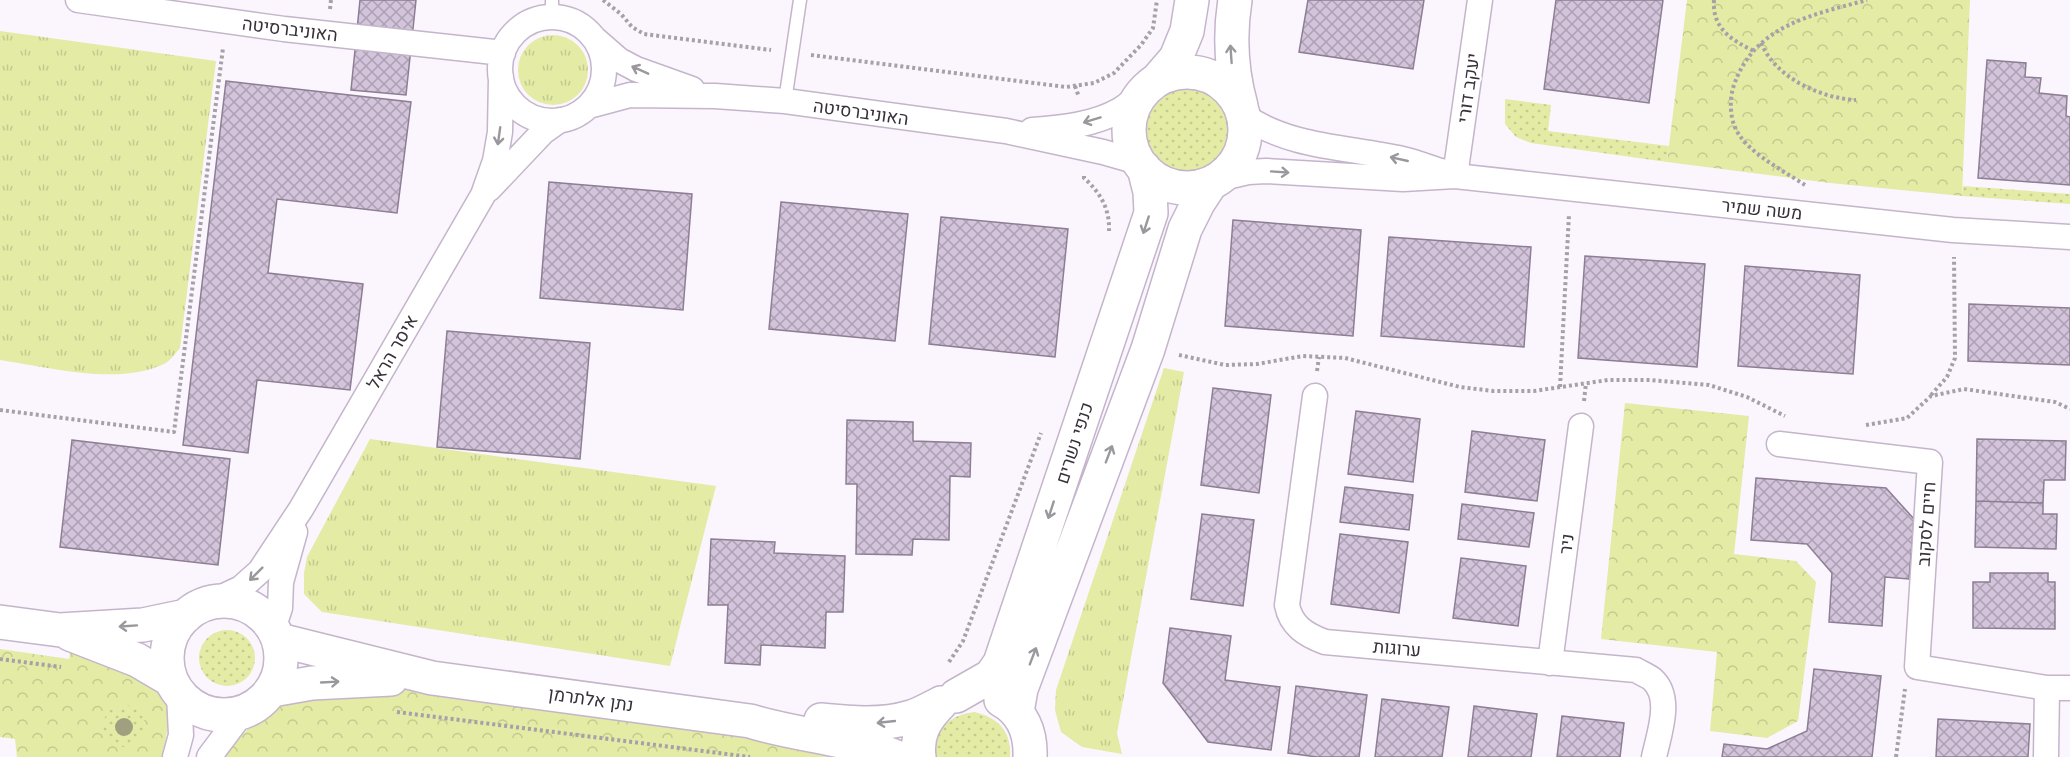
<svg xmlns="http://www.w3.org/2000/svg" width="2070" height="757" font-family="Quicksand,Heebo,sans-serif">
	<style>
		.grass { fill: url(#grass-tufts) }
		.park { fill: url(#park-crowns) }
		.garden { fill: url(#garden-dots) }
		.building { fill: url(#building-cross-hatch); stroke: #8c7e93; stroke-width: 1.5 }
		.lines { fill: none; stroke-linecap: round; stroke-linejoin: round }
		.lane-casing { stroke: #c4b5cb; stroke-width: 15 }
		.street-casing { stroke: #c4b5cb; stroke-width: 27 }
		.secondary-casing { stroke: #c4b5cb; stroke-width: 36 }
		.path { stroke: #a6a0a9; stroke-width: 4; stroke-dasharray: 3 3; stroke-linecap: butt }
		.lane { stroke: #fff; stroke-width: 12 }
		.street { stroke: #fff; stroke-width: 24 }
		.secondary { stroke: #fff; stroke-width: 33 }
		.tree { fill: #a0a081 }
		.oneway { stroke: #9a989c }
		.labels { text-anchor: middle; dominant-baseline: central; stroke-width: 4.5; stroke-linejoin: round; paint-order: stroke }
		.street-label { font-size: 18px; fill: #363039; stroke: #fff }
	</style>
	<defs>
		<pattern id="grass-tufts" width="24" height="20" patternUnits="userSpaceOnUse" patternTransform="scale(1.5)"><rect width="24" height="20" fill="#e3eba5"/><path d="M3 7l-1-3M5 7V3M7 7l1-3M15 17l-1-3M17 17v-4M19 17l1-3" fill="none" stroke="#c3ca8f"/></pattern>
		<pattern id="park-crowns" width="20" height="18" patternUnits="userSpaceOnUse" patternTransform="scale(1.5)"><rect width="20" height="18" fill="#e3eba5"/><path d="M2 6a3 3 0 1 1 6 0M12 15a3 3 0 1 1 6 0" fill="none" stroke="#c3ca8f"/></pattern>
		<pattern id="garden-dots" width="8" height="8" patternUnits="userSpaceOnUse" patternTransform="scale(1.5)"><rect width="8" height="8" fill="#e3eba5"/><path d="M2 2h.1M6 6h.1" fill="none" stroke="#c3ca8f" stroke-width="1.8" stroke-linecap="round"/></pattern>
		<pattern id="building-cross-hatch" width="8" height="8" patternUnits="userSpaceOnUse" patternTransform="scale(1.5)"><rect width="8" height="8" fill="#d3c4db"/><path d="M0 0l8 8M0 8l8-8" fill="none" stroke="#aca0b3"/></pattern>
	</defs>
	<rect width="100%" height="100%" fill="#fbf5fe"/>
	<!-- grass -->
	<path class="grass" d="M0,31L216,61L180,348C175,354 170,361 164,364C118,386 48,367 0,360Z
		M518 70a35 35 0 1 1 70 0a35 35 0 1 1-70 0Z
		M1164,368L1184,372L1117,733L1122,754L1082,747L1061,732L1055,710L1056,690Z
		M370,439L716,486L670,666L322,612L304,594V573L307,557Z"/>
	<!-- park -->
	<path class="park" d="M1687,0H1970L1962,196L1830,183L1667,162Z
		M1625,403L1749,416L1734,554L1796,561L1816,582L1798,721L1767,738L1710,731L1717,652L1601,639Z
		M71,648C91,657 154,679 163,698C172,717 166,738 162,757H17L15,739L0,737V649L69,659Z
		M385,687L445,690L814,744L866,757H223C242,731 269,708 301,699C326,692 358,691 385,687Z"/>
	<!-- garden -->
	<path class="garden" d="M1146 130a41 41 0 1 1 82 0a41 41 0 1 1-82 0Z
		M1505,99L1551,105L1548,131L1669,146L1667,162L1531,143L1516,137L1505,124Z
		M1963,186L2070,194V204L1962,196Z
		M199 658a28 28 0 1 1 56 0a28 28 0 1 1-56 0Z
		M103 726a21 21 0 1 1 42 0a21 21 0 1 1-42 0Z
		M974,712C998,717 1012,732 1010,757H935C932,731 949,715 974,712Z"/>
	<!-- building -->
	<path class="building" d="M360,0H416L406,95L351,90Z
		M1308,0H1424L1413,69L1299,52Z
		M1556,0H1663L1649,103L1544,89Z
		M1987,60L2026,63L2025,77L2041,78L2039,93L2067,96L2066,116L2070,117V185L1978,178Z
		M226,81L411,102L397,213L277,199L268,273L363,284L350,390L257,380L248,453L183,445Z
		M549,182L692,194L683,310L540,298Z
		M781,202L908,214L895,341L769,329Z
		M941,217L1068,229L1055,357L929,344Z
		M1233,220L1361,230L1353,336L1225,326Z
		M1389,237L1531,247L1524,347L1381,336Z
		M1585,256L1705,264L1697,367L1578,358Z
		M1745,266L1860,275L1853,374L1738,366Z
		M1969,304L2070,308V365L1968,361Z
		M447,331L590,343L580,459L437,447Z
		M1213,388L1271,395L1259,493L1201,485Z
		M1356,411L1420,419L1413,482L1348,474Z
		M847,420L913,422V441L971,443L970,477L950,476L949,540L913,539L912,555L856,554L857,484H846Z
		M1472,431L1545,440L1537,501L1465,492Z
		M1977,439L2066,441L2065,480H2044L2043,503L1976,501Z
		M72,440L230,459L218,565L60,547Z
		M1756,478L1886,488L1914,519L1909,579L1885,577L1882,626L1829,622L1832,573L1807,544L1751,540Z
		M1345,487L1413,495L1409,530L1340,522Z
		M1976,501L2043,503V514H2057L2056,549L1975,547Z
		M1462,504L1534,513L1529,547L1458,539Z
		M1202,514L1254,520L1243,606L1191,599Z
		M1340,534L1408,542L1399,613L1331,604Z
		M711,539L775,542L774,553L845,556L843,612H826L825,648L761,645L760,665L725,663L728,605H708Z
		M1461,558L1526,566L1518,626L1453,618Z
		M1990,573H2048V582H2055V629L1973,628V582H1990Z
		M1170,628L1231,636L1225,680L1280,687L1271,750L1208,742L1163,683Z
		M1814,669L1881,676L1872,757H1722L1724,744L1767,749L1807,731Z
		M1296,686L1367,695L1359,757H1317L1288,753Z
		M1382,699L1449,707L1442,757H1375Z
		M1474,706L1537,714L1531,757H1468Z
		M1562,716L1624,723L1620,757H1557Z
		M1938,719L2030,724L2028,757H1936Z"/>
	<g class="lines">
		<!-- lane casing -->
		<g class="lane-casing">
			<path id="lane" d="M552,0V18
				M785,101L800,0"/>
		</g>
		<!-- street casing -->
		<g class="street-casing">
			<path id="street" d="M78,0L284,29L503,53
				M500 69a52 52 0 1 1 104 0a52 52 0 1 1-104 0Z
				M596,40L619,60L636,69L692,89
				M589,106L630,95L715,96L785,101L1006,131L1103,152L1138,162
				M1243,115C1289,148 1349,147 1402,159C1415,162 1428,167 1441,171
				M1032,130C1061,128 1094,125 1120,110C1128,105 1136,98 1143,92
				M1455,176L1480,0
				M1222,178L1248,172L1266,171L1403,179L1455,176L1953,230L2070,237
				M489,189L543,132L560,120
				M1315,396L1287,605C1291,626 1306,635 1325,642L1636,670C1641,673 1648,676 1652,679C1673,697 1659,734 1654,757
				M1779,444L1930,462L1917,667L2047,688L2046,757
				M209,603L241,588L260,571L301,509L483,195L495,161L500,132L501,77
				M273,629L280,608L281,582L295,532
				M1550,663L1581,426
				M2047,688H2070
				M175,757L181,735L179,694
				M209,757L242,713"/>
		</g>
		<!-- secondary casing -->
		<g class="secondary-casing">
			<path id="secondary" d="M1235,0C1229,37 1231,70 1241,106
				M1129 130a58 58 0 1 1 116 0a58 58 0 1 1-116 0Z
				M1157,80L1176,58L1187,31L1192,0
				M167 658a57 57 0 1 1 114 0a57 57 0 1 1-114 0Z
				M0,622L60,630L143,625L186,616
				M70,634L137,660L171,680
				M279,640L432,678L750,721C788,733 827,736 865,747C875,750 886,752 896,757
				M272,690L312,683L391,679
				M956,696L991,676L1000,663L1151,213L1150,192L1144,168
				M1001,700C1023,712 1031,733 1030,757
				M1017,712L1021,689L1148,349L1185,229L1198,203L1211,183
				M821,720C851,723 882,726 911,717C921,714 931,708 941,703
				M919,757C916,734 925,719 941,703"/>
		</g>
		<!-- path -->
		<path class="path" d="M603,0L621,14L632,27L644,34L771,50
			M1714,0C1712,28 1731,40 1754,51
			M330,9L331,0
			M1761,43C1776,78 1820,98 1856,100
			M811,55L1066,87L1094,83L1114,73L1141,45L1153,28L1157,0
			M1075,86L1079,97
			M1084,176V178C1100,192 1110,209 1109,231
			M1805,185C1785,172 1753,155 1740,136C1730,123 1729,103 1733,88C1753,25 1812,15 1867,0
			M1179,355L1225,365L1257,364L1303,356L1345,358L1460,387L1493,391H1534L1608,380H1650L1709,385L1747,397L1785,416
			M1317,371L1319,357
			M1560,387L1569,214
			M1931,395L1947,377L1955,358L1954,257
			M1584,401L1586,383
			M0,410L174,432L223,48
			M1866,425L1907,418L1931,396L1964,389L2055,402L2070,409
			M0,659L61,667
			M949,662L963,641L1041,433
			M397,712L750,757
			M1896,757L1905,689"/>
		<!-- lane -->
		<use href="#lane" class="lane"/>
		<!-- street -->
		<use href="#street" class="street"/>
		<!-- secondary -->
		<use href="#secondary" class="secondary"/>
	</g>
	<!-- trees -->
	<circle class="tree" cx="124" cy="727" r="9"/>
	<!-- one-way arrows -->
	<defs><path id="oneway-shaft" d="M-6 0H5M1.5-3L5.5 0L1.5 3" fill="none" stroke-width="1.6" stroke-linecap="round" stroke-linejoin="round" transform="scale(1.5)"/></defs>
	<g class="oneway">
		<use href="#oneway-shaft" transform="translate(1231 54) rotate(-94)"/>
		<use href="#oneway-shaft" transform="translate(640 70) rotate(-156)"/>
		<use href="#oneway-shaft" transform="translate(1092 120) rotate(163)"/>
		<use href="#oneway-shaft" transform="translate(499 136) rotate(98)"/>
		<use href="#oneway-shaft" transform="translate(1399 159) rotate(-167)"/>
		<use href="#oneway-shaft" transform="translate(1280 172) rotate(4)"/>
		<use href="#oneway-shaft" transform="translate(1146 225) rotate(108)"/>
		<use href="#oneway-shaft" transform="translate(1109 454) rotate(-69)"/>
		<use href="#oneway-shaft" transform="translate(1051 510) rotate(108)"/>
		<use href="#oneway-shaft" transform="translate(256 574) rotate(135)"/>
		<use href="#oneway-shaft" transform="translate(128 626) rotate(176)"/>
		<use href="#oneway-shaft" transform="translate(1033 656) rotate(-69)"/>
		<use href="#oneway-shaft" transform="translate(330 682) rotate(-3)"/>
		<use href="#oneway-shaft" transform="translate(886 722) rotate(174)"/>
	</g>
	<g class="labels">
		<!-- street labels -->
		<g class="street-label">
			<text transform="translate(290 29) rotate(7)">האוניברסיטה</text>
			<text transform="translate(1468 88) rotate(-82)">יעקב דורי</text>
			<text transform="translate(861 112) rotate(8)">האוניברסיטה</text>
			<text transform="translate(1762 209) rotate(6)">משה שמיר</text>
			<text transform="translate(392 352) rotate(-60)">איסר הראל</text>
			<text transform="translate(1074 443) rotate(-72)">כנפי נשרים</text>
			<text transform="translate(1926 524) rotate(-86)">חיים לסקוב</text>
			<text transform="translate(1566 544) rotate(-83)">ניר</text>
			<text transform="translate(1397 648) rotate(5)">ערוגות</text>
			<text transform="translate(591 699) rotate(8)">נתן אלתרמן</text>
		</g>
	</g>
</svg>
